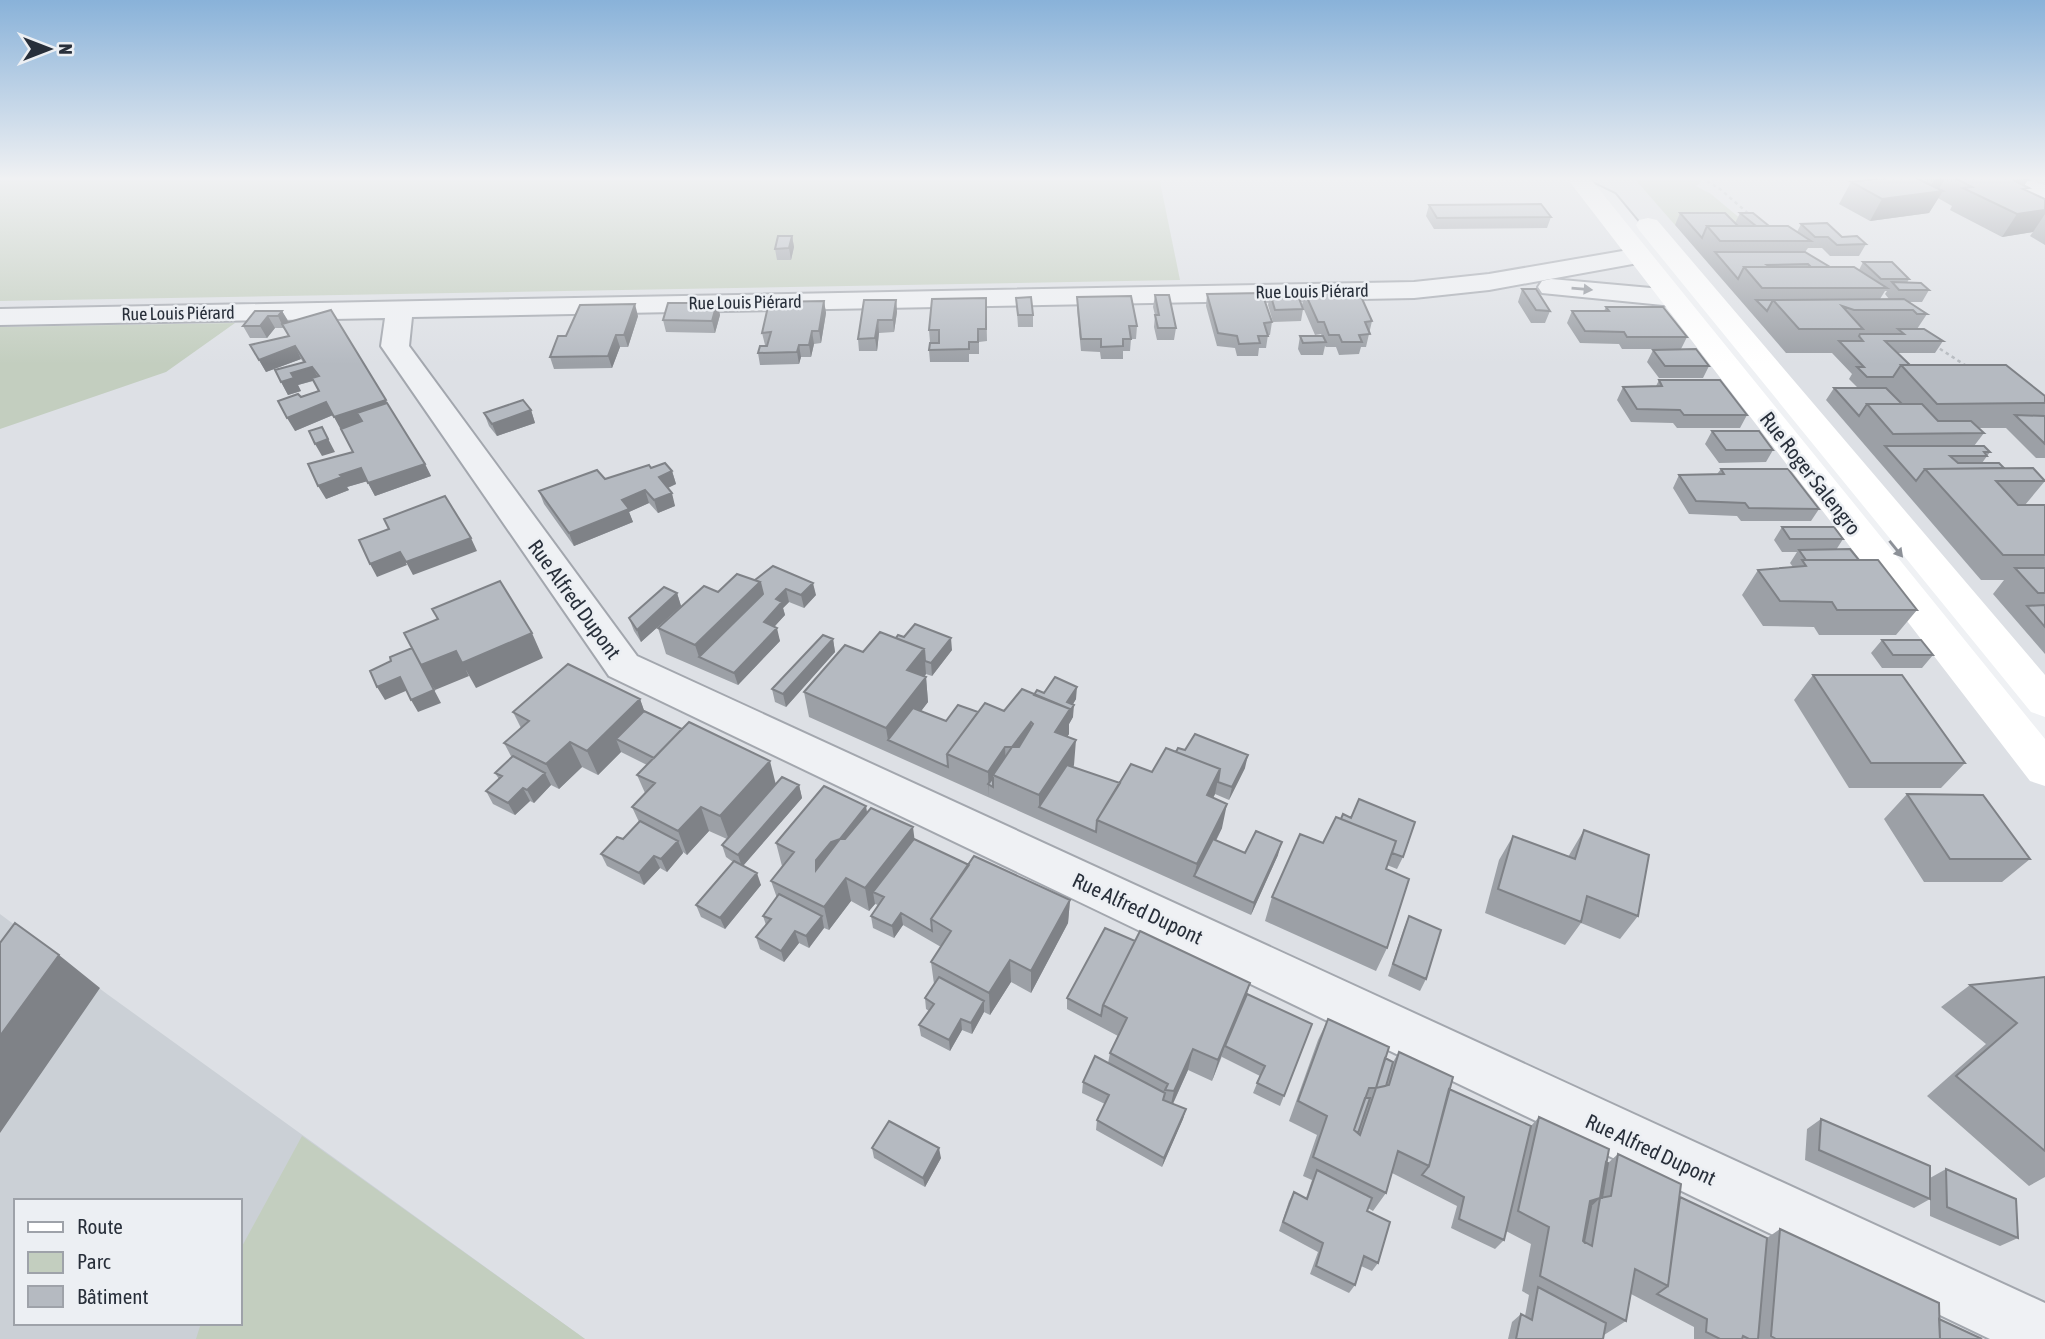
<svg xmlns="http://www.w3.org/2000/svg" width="2045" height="1339" font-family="'Asap Condensed',sans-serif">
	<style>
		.built { fill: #cbd0d6; fill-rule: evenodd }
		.green { fill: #c3cebf }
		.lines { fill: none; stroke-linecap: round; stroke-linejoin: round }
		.lane-casing { stroke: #a3a7ae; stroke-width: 4 }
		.street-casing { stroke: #a3a7ae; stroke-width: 4 }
		.path { stroke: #b7bbc0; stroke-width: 2.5; stroke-dasharray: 3.5 3.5; stroke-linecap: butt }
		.lane { fill: #eff1f4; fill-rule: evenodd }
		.street { fill: #eff1f4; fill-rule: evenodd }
		.secondary { fill: #fff; fill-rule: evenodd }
		.wall { fill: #9ca0a6; fill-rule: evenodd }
		.shaded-wall { fill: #7f8287 }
		.building { fill: #b5bac1; stroke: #7f8287; stroke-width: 2; fill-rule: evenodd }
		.oneway { fill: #8c9097 }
		.labels { text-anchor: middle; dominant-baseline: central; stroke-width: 5; stroke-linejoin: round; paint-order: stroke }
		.far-street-label { font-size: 18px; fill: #282f3a; stroke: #eceff3 }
		.street-label { font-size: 21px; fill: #282f3a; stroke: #eceff3 }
	</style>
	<rect width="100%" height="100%" fill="#dde0e5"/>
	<!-- built -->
	<path class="built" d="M0,914L107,994L585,1339H0ZM16,1201H240V1323H16Z"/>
	<!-- green -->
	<path class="green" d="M0,177H1159L1180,280L0,301Z
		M1633,177H1705L1696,186L1711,194L1748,225H1675Z
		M235,323L166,372L0,429V327Z
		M302,1136L585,1339H196L201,1323H240V1250Z"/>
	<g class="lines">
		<!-- lane casing -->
		<g class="lane-casing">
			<path id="lane" d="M1582,178L1615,194L2045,714V744L2035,741L1603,200L1576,186L1574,183L1576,180Z"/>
		</g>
		<!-- street casing -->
		<g class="street-casing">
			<path id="street" d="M1640,248L1649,251L1653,256L1649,261L1489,290L1414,298L412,317L409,346L637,656L2045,1303V1339H1990L609,676L381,346L385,318L0,325V309L1414,282L1489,274Z
				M1551,279L1673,290L1682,292L1686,298L1682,304L1673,306L1542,293L1538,287L1542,281Z"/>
		</g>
		<!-- path -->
		<path class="path" d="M1701,177L1720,189L1750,215
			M1934,345L1968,367"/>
		<!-- lane -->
		<use href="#lane" class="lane"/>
		<!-- street -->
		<use href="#street" class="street"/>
		<!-- secondary -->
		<path class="secondary" d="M1566,177H1589L2045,739V786L2030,781Z
			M1982,177H2017L2045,185V199L1985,182Z
			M1648,218L1657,220L2045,675V717L2031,712L1639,230L1636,225L1639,220Z"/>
	</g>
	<!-- wall -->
	<path class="wall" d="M1926,177H2022L2024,186L2027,191L2045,199V245L2030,236L2033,232L2002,237L1950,210L1952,206L1938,198L1929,213L1870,221L1839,204L1851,182H1924Z
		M1429,205L1551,217L1547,228L1434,229L1426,216Z
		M1680,213L1735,223L1740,213L1769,226L1797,232L1801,224L1866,244L1859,256H1830L1822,248H1808L1805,252L1830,267L1859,270L1863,262L1909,279L1907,283L1929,290L1922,302H1909L1927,314L1917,329L1943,341L1935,353H1898L1910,365L2045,396V458H2036L2006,428H1979L1984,433L1974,446L1990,452L1982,463L2004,468L2045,481L2025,505H2045V654L1993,594L2004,580H1981L1826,400L1834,388H1858L1849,379L1852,374L1832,353H1786L1675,225ZM1885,291H1887L1885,294L1889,299H1880Z
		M792,236L794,247L791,260H777L775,249Z
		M1522,289L1550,311L1545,323H1531L1518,302Z
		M1270,293L1303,309L1301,321L1273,322L1268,305Z
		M1305,293L1372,321L1366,347H1361L1359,354L1339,355L1336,347H1326L1325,346L1323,355H1301L1298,349L1300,336H1322L1321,334L1315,335L1302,305Z
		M1207,294L1272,322L1270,335H1268L1266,348H1259L1258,356H1237L1235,348L1217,346L1206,306Z
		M1155,295L1176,328L1174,340H1157L1154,327L1155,315L1153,307Z
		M1077,297L1137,326L1136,339H1131L1130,351H1123V359H1101L1100,352L1081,351L1077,309Z
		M986,298L987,341L979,342V354H969V362H930L929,350L939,342H930L929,330Z
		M1016,298L1033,315V327H1018Z
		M896,300L897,312L894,332L879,333L877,351H859L858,339Z
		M824,301L826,313L821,343L814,344L811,357H801L799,364L760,365L758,353L768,345H765L762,333Z
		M717,303L720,315L715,333L666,332L663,320Z
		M1606,307L1687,337L1681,349H1622L1619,344L1580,343L1567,323L1572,311H1604Z
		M282,311L289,322L387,403L425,464L431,476L375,496L367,481L347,487L349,490L326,499L353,452L342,430L333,415L295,431L301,397L319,391L313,381L298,385L301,391L288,395L275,370L303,362L301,359L266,372L250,345L289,336L285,328H275L267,338H250L243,326Z
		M638,316L628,347H620L612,368L554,369L550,357L566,336Z
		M1653,350L1709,366L1703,378H1659L1647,362Z
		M1659,380L1747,415L1740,428H1677L1673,423L1631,422L1617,400L1623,387L1656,386Z
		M531,410L535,423L497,436L489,426L484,413Z
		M1712,431L1773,450L1766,462L1719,463L1705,444Z
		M651,468L672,471L676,484L668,488L675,506L658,513L649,503L629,512L633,522L574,546L544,504L539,491L605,479Z
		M1721,469L1819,509L1811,521H1741L1737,516L1689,514L1673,488L1679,475L1717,474Z
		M1782,527L1843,539L1836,550L1859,560L1917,610L1896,635H1819L1814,627L1763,626L1742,595L1758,570L1793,567L1790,563L1797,552H1782L1774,540Z
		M755,580L816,595L804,608L789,602L783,608L785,615L774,626L780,641L738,685L666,654L658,628L718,592Z
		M677,593L681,606L641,642L634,631L629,618Z
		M896,638L952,650L932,676L926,674L924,677H926L928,702L921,711L946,721L978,712L1004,711L1034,695L1044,693L1076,699L1073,704V717L1069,724V734L1067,737L1074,765L1073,767L1120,783L1152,772L1176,752L1245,768L1229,800L1215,794L1213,798L1222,828L1216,841L1245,853L1278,855L1251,915L809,717L804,692L863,652Z
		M833,639L835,652L786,707L775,702L772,689Z
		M1882,640L1933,655L1922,668H1882L1871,653Z
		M1813,675L1965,763L1941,788H1849L1794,700Z
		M640,699L644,711L776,783L799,785L802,798L743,866L761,885L725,929L701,917L696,905L733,862L726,857L722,845L727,839L709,831L687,855L683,852V853L667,872L660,868L644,885L607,866L601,854L623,839L639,822L632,807L645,793L637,775L647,765L621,752L598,775L582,767L559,789L551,785L534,803L530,801L515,815L493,804L486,791L499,779L495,773L512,758L504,743L521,728L513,712Z
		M1907,794L2030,859L2002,882H1924L1884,819Z
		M867,812L914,839L969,865L1070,900L1068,923L1031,993L1011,982L990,1015L984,1012L972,1034L962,1030L950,1051L921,1036L919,1025L929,1011L926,1009L925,998L934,984L931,962L941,947L903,925L894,938L873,928L871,916L878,905L875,904L869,911L851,901L829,930L824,928L809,948L799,943L784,962L760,949L756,937L766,925L763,916L777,898L771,881L782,866L776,843Z
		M1336,817L1403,857L1397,869L1387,865L1386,869L1387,948L1376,971L1265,921L1272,897L1323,843Z
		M1584,830L1638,916L1620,939L1581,923L1565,945L1485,913L1499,860L1513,836L1568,857Z
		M1409,916L1426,979L1420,991L1388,976L1404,928Z
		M2045,977V1177L2029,1186L1927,1096L1986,1044L1941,1007L1970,985Z
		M1247,994L1312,1024L1280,1106L1253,1093L1260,1076L1222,1057V1056L1212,1081L1188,1070L1173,1104L1186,1109L1183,1119L1162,1167L1096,1130L1097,1120L1105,1104L1082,1093L1083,1082L1108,1063L1110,1053L1118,1036L1067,1009V998Z
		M1328,1019L1385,1058L1393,1062L1399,1052L1449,1089L1531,1126L1539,1117L1608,1163L1618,1154L1680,1197L1767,1238L1780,1229L1939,1319L1982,1339H1694V1327L1631,1294L1626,1321L1604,1335L1603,1339H1508L1512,1322L1521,1314L1525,1316L1529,1295L1522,1291L1531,1244L1506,1231L1504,1240L1495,1249L1451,1228L1457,1206L1392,1173L1386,1193L1373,1211L1368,1208L1367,1211L1378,1263L1372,1271L1361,1266L1355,1285L1349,1293L1310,1274L1318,1252L1279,1231L1289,1201L1294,1192L1306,1198L1312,1180L1303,1176L1317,1135L1289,1121L1318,1040Z
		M1821,1119L1930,1178L1946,1169L2018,1238L2000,1246L1930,1216V1190V1199L1914,1208L1805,1160L1807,1129Z
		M872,1148L941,1158L925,1187L874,1158Z"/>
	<!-- shaded-wall -->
	<path class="shaded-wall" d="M1936,177H1946L1937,192L1943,191L1929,213L1870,221L1882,199L1927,193Z
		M2028,180L2013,202L2015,181Z
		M2045,210V214L2033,232L2002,237L2017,214Z
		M792,236L794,247L791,260L789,248Z
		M896,300L897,312L894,332L893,320Z
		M824,301L826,313L821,343L819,331Z
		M717,303L720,315L715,333L712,321Z
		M635,304L638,316L628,347L624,335Z
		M282,311L289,323L284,329L278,316Z
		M268,316L275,328L267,338L260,326Z
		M878,320L879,333L877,351L875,338Z
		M812,331L814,344L811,357L809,345Z
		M616,335L620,347L612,368L608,356Z
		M799,345L801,357L799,364L797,352Z
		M295,346L301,359L266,372L259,360Z
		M312,367L319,379L298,385L301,391L288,395L281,382L291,373Z
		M386,400L392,413H357L362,423L341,430L334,417Z
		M326,402L333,415L295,431L287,418Z
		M531,410L535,423L497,436L492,424Z
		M322,427L335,452L322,456L315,444Z
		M425,464L431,476L375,496L368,483Z
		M361,468L368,481L347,487L349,490L326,499L318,486L340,475Z
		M672,471L676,484L663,490L659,477Z
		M645,490L649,503L629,512L633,522L574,546L569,533L622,500Z
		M672,493L675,506L658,513L654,500Z
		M471,538L477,551L413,575L406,562Z
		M400,552L407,565L377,577L370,564Z
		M760,582L765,607L699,657L695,645Z
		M813,583L816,595L804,608L801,595Z
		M786,589L789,602L783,608L785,615L767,635L764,622L776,599Z
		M677,593L681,606L641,642L637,630Z
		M777,628L780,641L738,685L734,673Z
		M532,633L543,658L476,688L462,663Z
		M951,638L952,650L932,676L931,663Z
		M833,639L835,652L786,707L783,694Z
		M924,649L926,674L909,696L907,670Z
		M456,651L469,676L435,690L430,682L441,703L418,712L411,700L421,665Z
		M400,677L408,690L385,700L377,687Z
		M926,677L928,702L896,744L888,740L886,728Z
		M1077,687L1076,699L1070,709L1074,705L1073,717L1069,724V734L1054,757L1055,732L1067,702Z
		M640,699L649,724L616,739L621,752L598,775L587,751Z
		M1031,722V740L1019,772L1012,747Z
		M1076,740L1074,765L1045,810L1039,807V795Z
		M570,742L582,767L559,789L546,764Z
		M1005,747L1006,768L993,775V787L988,784L989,797L988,772Z
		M1248,755L1245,768L1229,800L1232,787Z
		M770,761L776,785L729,840L720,816Z
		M1220,769L1215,794L1202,820L1207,795Z
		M545,773L551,785L534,803L527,790Z
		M799,785L802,798L742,867L738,855Z
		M523,788L530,801L515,815L508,803Z
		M1227,804L1222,828L1197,877L1194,876L1197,864Z
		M866,806L869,824L816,870V860L831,842Z
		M701,807L709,831L687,855L678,831Z
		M913,827L916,851L873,892L875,904L869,911L865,888Z
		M678,841L683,853L667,872L661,859Z
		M1282,842L1278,855L1251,915L1254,903Z
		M654,856L660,868L644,885L639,873Z
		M757,873L761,885L725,929L720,918Z
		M846,878L851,901L829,930L824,907Z
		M1070,900L1068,923L1031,993V971Z
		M901,913L903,925L894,938L892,926Z
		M822,916L824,928L809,948L806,936Z
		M795,931L799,943L784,962L781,951Z
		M59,955L100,988L0,1133V1036Z
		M1010,960L1011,982L990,1015L989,993Z
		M1250,983L1244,1005L1225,1046L1212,1081L1218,1060Z
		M984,1001V1012L972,1034L971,1023Z
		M961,1019L962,1030L950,1051L949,1040Z
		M1193,1049L1188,1070L1169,1112L1174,1091Z
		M1186,1109L1183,1119L1162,1167L1164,1158Z
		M939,1148L941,1158L925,1187L923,1178Z
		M1600,1198L1581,1216L1590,1201Z"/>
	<!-- building -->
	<path class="building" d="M1894,177H1914L1943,191L1882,199L1851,182Z
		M1953,177H2022L2028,180L2015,181L2029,188L2023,189L2045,199V210L2017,214L1963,188L1972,187Z
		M1541,204L1551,217L1437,218L1429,205Z
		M1680,213H1725L1738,226H1707L1702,238Z
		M1740,213H1753L1769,226H1756Z
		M1827,223L1842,237L1857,236L1866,244L1837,245L1828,237H1815L1801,224Z
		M1707,226H1788L1811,241H1720Z
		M778,236H792L789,248L775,249Z
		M1715,252H1805L1830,267H1811L1808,264L1767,265L1770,267H1744L1738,279Z
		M1863,262H1892L1909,279H1881Z
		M1744,267H1854L1887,288H1762Z
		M1892,282L1921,283L1929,290H1899Z
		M1522,289H1536L1550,311L1536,310Z
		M1359,292L1372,321L1365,322L1370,334L1359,335L1362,342H1342L1339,335H1329L1324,322H1318L1305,293Z
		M1262,293L1272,322L1264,323L1268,336H1258L1260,343L1239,344L1237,336L1218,333L1207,294Z
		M1270,293H1297L1303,309L1275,310Z
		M1155,295H1169L1176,328H1158L1155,315H1159Z
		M1131,296L1137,326H1129L1131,339H1123V346L1101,347V339H1081L1077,297Z
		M1031,297L1033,315H1018L1016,298Z
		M986,298V329H978V342H969V349L929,350L930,343H939V330H929L932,299Z
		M1904,299L1927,314H1917L1913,310H1854L1842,306L1863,329H1799L1773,300Z
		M864,300H896L893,320H878L875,338L858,339Z
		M1756,300H1773L1767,311Z
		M824,301L819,331H812L809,345H799L797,352L758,353L760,346H767L771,332L762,333L769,302Z
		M668,303H717L712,321L663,320Z
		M635,304L624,335H616L608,356L550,357L558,336H566L580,305Z
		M1606,307H1663L1687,337H1627L1624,332L1585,331L1572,311H1609Z
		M331,310L386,400L334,417L326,402L287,418L278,401L298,394L301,397L319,391L312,378L319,376L312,367L291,373L294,378L281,382L275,370L305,362L295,346L259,360L250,345L289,336L282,324Z
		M255,311H282L278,316H268L260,326H243Z
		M1898,329H1924L1943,341H1885L1910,365H1901L1893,377H1867L1857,367H1864L1839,341H1863L1859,336L1860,334H1904Z
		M1300,336H1323L1326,342L1303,343Z
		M1696,349L1709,366H1665L1653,350Z
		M1901,365H2006L2045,396V403L1937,404Z
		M1659,380H1720L1747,415H1684L1680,410L1637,409L1623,387L1662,386Z
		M1834,388H1886L1902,404H1867L1859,416Z
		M523,400L531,410L492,424L484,413Z
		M387,403L425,464L368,483L361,468L340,475L342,477L318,486L308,464L353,452L341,429L362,421L357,413Z
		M1867,404H1922L1938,421H1971L1984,433L1893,434Z
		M2015,415L2045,416V444Z
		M322,427L328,439L315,444L309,431Z
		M1712,431H1759L1773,450H1726Z
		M1885,446H1984L1990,452H1984L1987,456H1950L1958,463H1999L2004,468L1925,469L1916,481Z
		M665,463L672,471L659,477L672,493L654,500L645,490L622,500L629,509L569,533L539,491L597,470L605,479L649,465L651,468Z
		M2033,468L2045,481H1996L2018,505H2045V555H2003L1925,469Z
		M1721,469H1788L1819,509L1749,508L1745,503L1696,501L1679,475L1724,474Z
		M445,496L471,538L406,562L400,552L370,564L359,540L389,529L384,519Z
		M1782,527H1834L1843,539H1790Z
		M1850,549L1859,560H1806L1799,550Z
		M1802,560H1878L1917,610H1837L1832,602L1780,601L1758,570L1806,566Z
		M773,566L813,583L801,595L786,589L776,599L782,602L764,622L777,628L734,673L699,657L763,594L760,582L755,580Z
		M2015,568H2045V593H2038Z
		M737,574L760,582L695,645L658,628L704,586L718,592Z
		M500,581L532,633L462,663L456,651L421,665L404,633L438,619L432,609Z
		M664,587L677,593L637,630L629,618Z
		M2045,605V627L2027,606Z
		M915,624L951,638L931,663L925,661L924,649L896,638L898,635L904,637Z
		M880,632L924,649L907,670L926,677L886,728L804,692L845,645L863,652Z
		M823,635L833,639L783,694L772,689Z
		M1882,640H1921L1933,655H1893Z
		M412,648L434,690L411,700L400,677L377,687L370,671L391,661L390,657Z
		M568,664L640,699L587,751L570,742L546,764L504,743L529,721L513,712Z
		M1813,675H1902L1965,763H1871Z
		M1055,677L1077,687L1067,702L1074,705L1070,711V709L1034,695L1037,690L1044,693Z
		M1022,689L1070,709L1055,732L1076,740L1039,795L993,775L1012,747H1005L988,772L947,754L985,703L1004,711ZM1031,722L1033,724L1019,747H1012Z
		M958,705L978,712L947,754L948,767L888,740L913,708L946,721Z
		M644,711L682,729L654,758L616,739Z
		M689,722L770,761L720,816L701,807L678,831L632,807L655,783L637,775Z
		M1195,734L1248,755L1232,787L1218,782L1220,769L1176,752L1178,748L1185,750Z
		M1166,748L1220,769L1207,795L1227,804L1197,864L1097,820L1131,764L1152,772Z
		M513,756L545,773L527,790L523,788L508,803L486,791L502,776L495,773Z
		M1067,765L1120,783L1097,820L1096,832L1039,807Z
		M782,777L799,785L738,855L722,845Z
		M993,778V787L988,784Z
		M824,786L866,806L840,839H845L871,808L913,827L865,888L846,878L824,907L771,881L794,852L776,843ZM840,839L816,870V860L831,842Z
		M1907,794L1983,795L2030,859H1950Z
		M1359,799L1415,822L1403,857L1392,853L1396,841L1341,819L1343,814L1351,818Z
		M1336,817L1396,841L1386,869L1409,879L1387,948L1272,897L1300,834L1323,843Z
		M640,821L678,841L661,859L654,856L639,873L601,854L617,837L623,839Z
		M1584,830L1649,855L1638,916L1587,896L1581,922L1498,889L1513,836L1575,859Z
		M1256,831L1282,842L1254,903L1194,876L1213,839L1245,853Z
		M914,839L969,865L931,919L932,931L901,913L892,926L871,916L884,897L873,892Z
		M974,856L1070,900L1031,971L1010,960L989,993L931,962L951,931L931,919Z
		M734,861L757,873L720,918L696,905Z
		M779,894L822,916L806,936L795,931L781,951L756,937L771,919L763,916Z
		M1409,916L1441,930L1426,979L1393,964Z
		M15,923L59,955L0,1036V943Z
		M1105,928L1135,941L1103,1005L1101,1016L1067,998Z
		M1140,931L1250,983L1218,1060L1193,1049L1174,1091L1165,1090L1168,1084L1110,1053L1127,1018L1103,1005Z
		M939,977L984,1001L971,1023L961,1019L949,1040L919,1025L934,1004L925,998Z
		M2045,977V1151L1956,1076L2017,1023L1970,985Z
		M1247,994L1312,1024L1284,1096L1257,1083L1265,1066L1225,1046Z
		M1328,1019L1389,1047L1376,1088L1389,1085L1399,1052L1453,1077L1429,1166L1398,1151L1386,1193L1313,1157L1327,1116L1298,1101ZM1369,1088H1376L1360,1135L1354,1130Z
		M1095,1056L1165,1093L1163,1100L1186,1109L1164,1158L1097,1120L1109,1095L1083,1082Z
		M1385,1058L1393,1062L1386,1086L1376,1088Z
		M1449,1089L1531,1126L1504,1240L1459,1219L1464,1197L1422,1175L1429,1166Z
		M1365,1098H1370L1358,1133L1354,1130Z
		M1539,1117L1609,1149L1600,1198L1611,1196L1618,1154L1681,1184L1668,1286L1635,1269L1626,1321L1540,1276L1549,1227L1518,1211ZM1600,1198L1592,1246L1583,1241L1590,1201Z
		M1821,1119L1930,1166V1199L1819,1150Z
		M889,1121L939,1148L923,1178L872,1148Z
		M1606,1162L1608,1163L1602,1198H1600Z
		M1946,1169L2016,1199L2018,1238L1947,1207Z
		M1317,1170L1372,1198L1367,1211L1390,1222L1378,1263L1364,1256L1355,1285L1316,1266L1323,1243L1283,1222L1294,1192L1307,1199Z
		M1680,1197L1767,1238L1758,1339H1749L1743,1336L1742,1339H1720L1706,1332L1707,1319L1657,1294L1668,1286Z
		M1589,1207H1591L1584,1242L1583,1241Z
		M1780,1229L1939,1303L1940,1339H1776L1771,1336Z
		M1538,1287L1606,1323L1603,1339H1516L1521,1314L1532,1320Z
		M1939,1319L1982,1339H1940Z"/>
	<!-- one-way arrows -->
	<defs><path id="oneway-solid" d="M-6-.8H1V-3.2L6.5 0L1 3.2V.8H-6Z" transform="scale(1.75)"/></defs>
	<g class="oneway">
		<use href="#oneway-solid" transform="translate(1582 289) rotate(5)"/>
		<use href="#oneway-solid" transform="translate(1896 549) rotate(51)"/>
	</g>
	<!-- sky -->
	<linearGradient id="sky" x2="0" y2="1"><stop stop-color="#89b2d9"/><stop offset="0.49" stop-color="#f0f1f3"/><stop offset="1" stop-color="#f0f1f3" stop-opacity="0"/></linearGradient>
	<rect width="2045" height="364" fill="url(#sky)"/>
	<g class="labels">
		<!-- far-street labels -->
		<g class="far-street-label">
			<text transform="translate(1312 291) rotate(-1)">Rue Louis Piérard</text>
			<text transform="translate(745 302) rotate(-1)">Rue Louis Piérard</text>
			<text transform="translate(178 313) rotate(-1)">Rue Louis Piérard</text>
		</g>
		<!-- street labels -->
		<g class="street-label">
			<text transform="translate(1811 473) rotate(52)">Rue Roger Salengro</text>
			<text transform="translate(575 599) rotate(54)">Rue Alfred Dupont</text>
			<text transform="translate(1138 908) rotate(25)">Rue Alfred Dupont</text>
			<text transform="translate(1651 1149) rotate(25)">Rue Alfred Dupont</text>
		</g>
	</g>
	<!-- legend -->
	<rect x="14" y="1199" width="228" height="126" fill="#eceff3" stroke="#9ea2a9" stroke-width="2"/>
	<rect x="28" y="1222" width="35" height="10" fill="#ffffff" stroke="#9ea2a9" stroke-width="2"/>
	<text x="77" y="1234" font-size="21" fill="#282f3a">Route</text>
	<rect x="28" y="1252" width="35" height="21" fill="#c3cebf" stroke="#9ea2a9" stroke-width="2"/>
	<text x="77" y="1269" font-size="21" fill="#282f3a">Parc</text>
	<rect x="28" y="1286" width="35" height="21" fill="#b5bac1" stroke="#9ea2a9" stroke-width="2"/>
	<text x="77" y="1304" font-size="21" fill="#282f3a">Bâtiment</text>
	<!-- north arrow -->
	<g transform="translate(49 49) rotate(90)" stroke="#eceff3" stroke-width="5" paint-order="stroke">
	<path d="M0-5L12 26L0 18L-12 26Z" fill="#282f3a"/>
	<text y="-10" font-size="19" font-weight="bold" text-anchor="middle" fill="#282f3a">N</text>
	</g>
</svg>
